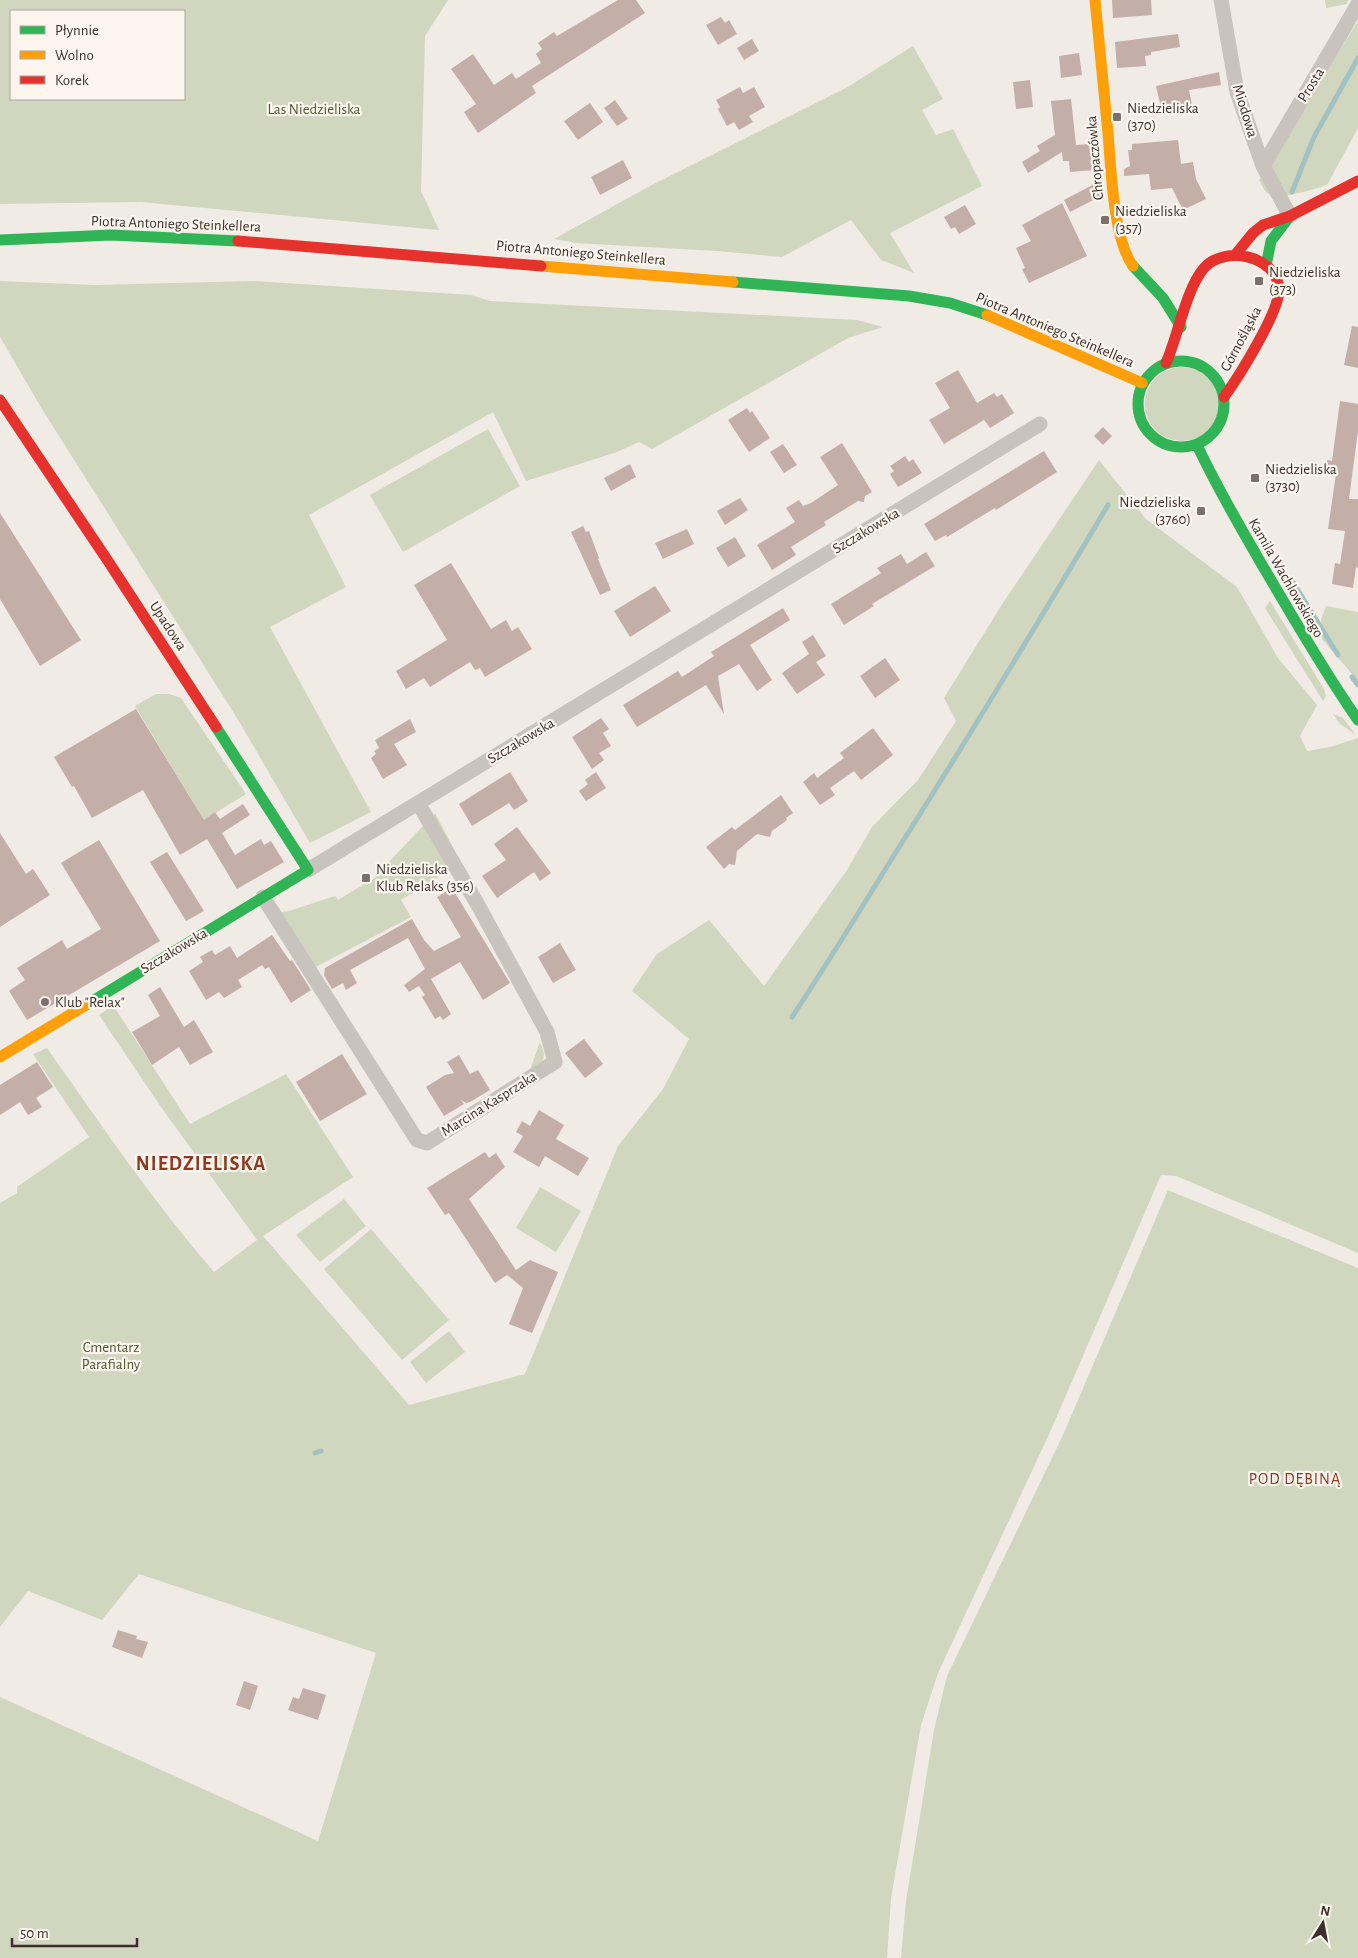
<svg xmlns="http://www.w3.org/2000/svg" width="1358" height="1958" font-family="'Alegreya Sans',sans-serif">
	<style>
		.green { fill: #d1d6bf; fill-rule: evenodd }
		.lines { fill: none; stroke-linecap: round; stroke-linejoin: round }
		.stream { stroke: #a1c2c1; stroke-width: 5 }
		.building { fill: #c3afa7 }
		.street { stroke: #c9c3be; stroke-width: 15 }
		.fast { stroke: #30b455; stroke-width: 11 }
		.slow { stroke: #ff9f0a; stroke-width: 11 }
		.jam { stroke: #e5322d; stroke-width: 11 }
		.poi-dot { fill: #7a716c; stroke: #fbf5ee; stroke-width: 2 }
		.labels { text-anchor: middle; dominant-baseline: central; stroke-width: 4.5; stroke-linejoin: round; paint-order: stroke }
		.street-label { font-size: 15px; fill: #3b302b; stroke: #fbf5ee }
		.poi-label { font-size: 15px; fill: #3b302b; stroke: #fbf5ee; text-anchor: start }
		.park-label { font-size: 15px; fill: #4a5a2e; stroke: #fbf5ee }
		.neighbourhood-label { font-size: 16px; letter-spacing: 1px; fill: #8c3b22; stroke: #fbf5ee }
		.district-label { font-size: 20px; font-weight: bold; letter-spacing: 1px; fill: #8c3b22; stroke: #fbf5ee }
	</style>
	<rect width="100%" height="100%" fill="#f0ebe5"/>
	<!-- green -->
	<path class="green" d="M0,0H448L425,36L421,191L439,230L141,202L0,204ZM184,11V99H11V11Z
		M1325,0H1348L1347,4L1326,8Z
		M1358,21V128L1327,185C1313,189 1276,203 1265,191C1263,188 1261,183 1259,180L1289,130Z
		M913,46L943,99L922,110L936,135L953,129L982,186L890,233L914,273L881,260L851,220L782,257L716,251L576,243L554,239L648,187L846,88Z
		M0,281L95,285L253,281L471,295L490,301L857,320L883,327L848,338L652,449L639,442L617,452L526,481L493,412L309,515L346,587L270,627L371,812L310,843L237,718L42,409L0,337Z
		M1145 404a37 37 0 1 1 74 0a37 37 0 1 1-74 0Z
		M488,429L520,486L403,552L370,495Z
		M1099,460L1146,519L1237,587L1278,658L1317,705L1300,736L1307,751L1330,747L1358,738V1253L1176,1176L1161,1175L1051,1430L938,1673L921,1725L891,1898L887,1958H0V1697L318,1841L376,1653L139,1574L102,1620L28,1591L0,1627V1203L17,1193V1187L89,1137L33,1054L47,1048C100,1123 153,1202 214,1272L257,1240L161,1107L99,1015L113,1005L190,1124L286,1074L353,1177L263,1236L409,1405L525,1374L618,1146L663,1089L689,1039L632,991L657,954L709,920L764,986L847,870L872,827L918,780L956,721L944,698L1001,606Z
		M1270,601L1324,689L1326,696L1323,701L1265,608Z
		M1326,606L1358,612V681L1322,639L1321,620Z
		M156,694H169L181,698L246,794L204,820L135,706Z
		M1333,714L1343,718L1356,735L1340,724Z
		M435,813L461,863L401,900L411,917L308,971L273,913L289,911L335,896L338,900L391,868L388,863Z
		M540,1042C548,1059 543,1064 529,1073Z
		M540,1187L581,1211L556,1252L516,1228Z
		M1168,1190L1358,1268V1958H901L906,1901L934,1730L947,1676L1063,1435Z
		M344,1199L366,1226L320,1262L296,1235Z
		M371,1229L449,1320L402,1360L324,1269Z
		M449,1331L465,1352L426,1383L410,1362Z"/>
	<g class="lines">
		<!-- stream -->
		<path class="stream" d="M1292,192L1314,137L1358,58
			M1291,579L1338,655
			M1352,677L1358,685
			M792,1017C830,960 866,900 903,841C973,730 1041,618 1108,505
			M315,1453L321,1451"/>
	</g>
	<!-- building -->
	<path class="building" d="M618,0H636L645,13L532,86L536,93L478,133L464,112L476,104L451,69L473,54L494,85L512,73L516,79L541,63L536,54L542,49L538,43L554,32L557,36Z
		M1112,0H1151L1152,15L1113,18Z
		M721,17L725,23L729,20L737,34L718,45L706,25Z
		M1178,34L1180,47L1151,52V55L1145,56L1146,66L1117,68L1115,42Z
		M752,39L759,51L744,60L737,48Z
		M1079,53L1082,75L1061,78L1059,56Z
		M1219,72L1221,85L1189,90L1192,105L1162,112L1156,86Z
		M1030,80L1033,107L1016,109L1013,82Z
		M740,87L743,93L754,87L765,107L749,116L753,122L739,130L734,122L727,126L718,109L720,107L716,100Z
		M1071,99L1076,145L1092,144L1095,170L1070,172L1069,161H1063L1062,152L1028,173L1022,162L1040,151L1037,146L1055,135L1051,101Z
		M615,100L628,119L617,126L604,108Z
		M590,103L603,122L578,140L564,121Z
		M1178,140L1181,164L1193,162L1196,179L1206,199L1183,210L1172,188L1151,190L1149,174L1124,176V169L1130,166L1128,150H1132V144Z
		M623,160L632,178L600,195L591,177Z
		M1100,181L1101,196L1070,212L1064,200Z
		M1062,203L1087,256L1029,283L1022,269L1025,268L1016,248L1031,241L1022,225Z
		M965,205L976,224L959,234L955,227L951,229L944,217Z
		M1352,326L1358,327V368L1344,365Z
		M958,370L977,403L994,393L997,397L1002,394L1014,413L990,428L984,420L944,444L929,420L950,408L935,383Z
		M1340,401L1358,404V431L1349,499H1358V568L1356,567L1353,588L1332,584L1335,563L1340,564L1345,531L1328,529L1336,474L1326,473L1327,460L1332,461Z
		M747,408L750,413L752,411L770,438L749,452L728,420Z
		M1103,427L1112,436L1103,445L1094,436Z
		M842,443L872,492L865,496L864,502L858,501L824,522L826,525L791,547L796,555L772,570L757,545L795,522L786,508L799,500L803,506L811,503L838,485L820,457Z
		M783,444L797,465L784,473L770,452Z
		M1044,451L1057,472L996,510L995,508L947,537L946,535L935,541L924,524Z
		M905,456L909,462L913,459L922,473L898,487L890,474L894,471L890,466Z
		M630,464L636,477L611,491L604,478Z
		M740,498L748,510L725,525L717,511Z
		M0,513L81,640L40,666L0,599Z
		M583,526L586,532L589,531L599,558L598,559L611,590L600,595L571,532Z
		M687,529L694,544L663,559L655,543Z
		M735,537L746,556L728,567L716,548Z
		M926,552L935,566L872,604L874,606L844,625L831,604L881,573L877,568L901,554L907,564Z
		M451,563L491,629L506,620L512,631L518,627L532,649L485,677L480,668L475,670L470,662L430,687L424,678L406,689L396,671L447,640L414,585Z
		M655,586L671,611L630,637L614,611Z
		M783,608L790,620L750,645L772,680L757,691L739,664L718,676L724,714L706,685L637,727L623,705L678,671L682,677L714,656L711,652Z
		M813,635L826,656L816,662L825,675L797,694L782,673L809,654L802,642Z
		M885,658L900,680L875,698L860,676Z
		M136,709L204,820L215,812L220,819L243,804L250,815L222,833L235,855L261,839L264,845L271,841L284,862L237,889L207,839L180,855L143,790L92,818L74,786L72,787L54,757Z
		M601,718L609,729L603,733L611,746L599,753L604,760L592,769L572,737Z
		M410,719L416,732L394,744L407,765L383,779L371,758L376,754L374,751L379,748L375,740Z
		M873,728L893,755L861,780L854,771L830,788L835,795L820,805L803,782L814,773L817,778L844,758L840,753Z
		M510,772L528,801L514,810L509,803L472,826L459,804Z
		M596,772L606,788L586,801L579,791L588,784L585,780Z
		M781,795L793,813L786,818L787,820L772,831L770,837L757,834L737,851L735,865L729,864L724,869L706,847L732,827L735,830Z
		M517,827L551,873L540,881L534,872L497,898L482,876L506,860L494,844Z
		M0,833L26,874L33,869L50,895L0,927Z
		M99,840L160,941L27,1020L9,991L25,980L17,968L62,940L67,949L101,929L61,863Z
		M167,852L204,911L186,921L150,862Z
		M452,888L510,983L483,1000L460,962L431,979L451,1014L443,1020L440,1016L435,1019L422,997L425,995L419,986L409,992L404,985L425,969L408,938L350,970L357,983L346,990L343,983L332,989L324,975L325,968L412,919L424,940L434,951L461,937L437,897Z
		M272,935L290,961L292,960L311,990L291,1003L269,967L265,969L262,965L238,980L242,987L224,998L219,992L206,1000L189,971L203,962L200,957L212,950L215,955L230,946L237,958Z
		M560,943L576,970L553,983L538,957Z
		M160,987L184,1027L194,1020L213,1052L190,1065L179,1047L152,1065L132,1032L160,1016L148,995Z
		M584,1039L603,1064L585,1078L565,1053Z
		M342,1054L367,1094L320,1121L296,1082Z
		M459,1055L470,1074L478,1070L490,1090L470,1102L466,1103L461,1100L464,1104L444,1116L426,1087L445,1075L454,1073L447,1062Z
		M37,1062L53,1087L36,1098L42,1107L28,1115L20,1102L0,1115V1085Z
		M539,1110L564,1125L556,1139L589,1158L578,1176L545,1156L539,1167L513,1152L523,1136L516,1132L522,1121L530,1126Z
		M485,1152L489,1158L496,1153L505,1167L469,1199L516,1270L530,1260L558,1272L532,1333L509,1324L523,1288L507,1275L495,1283L449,1213L445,1215L427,1188Z
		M118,1630L137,1636L136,1639L148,1642L142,1658L112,1647Z
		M244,1681L258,1686L250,1710L236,1705Z
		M303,1688L326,1695L318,1720L288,1710L293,1697L299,1699Z"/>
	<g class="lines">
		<!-- street -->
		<path class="street" d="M1221,0L1237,92L1263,166L1290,216
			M1263,166L1358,4
			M308,870L1040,424
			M263,897L417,1140L427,1143L555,1062L547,1032L478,905L418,803"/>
		<!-- fast -->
		<path class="fast" d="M0,240L111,235L238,241
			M1133,266L1163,298L1181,327
			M1266,266L1271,241L1290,216
			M733,282L909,296L950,303L987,315
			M1138 404a43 43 0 1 1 86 0a43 43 0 1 1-86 0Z
			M1197,445C1218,490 1243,532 1268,575C1297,624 1325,673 1358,720
			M86,1005L308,870L216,727"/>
		<!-- slow -->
		<path class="slow" d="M1095,0C1099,44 1104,88 1108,133C1111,167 1113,239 1133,266
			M541,266L733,282
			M987,315L1142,383
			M0,1057L86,1005"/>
		<!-- jam -->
		<path class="jam" d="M238,241L541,266
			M1236,254L1253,233L1263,225L1290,216L1358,181
			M1166,363C1178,336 1186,289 1204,268C1224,245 1277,255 1279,289C1280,311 1238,378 1224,397
			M0,400L108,561L216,727"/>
	</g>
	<!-- markers -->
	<g class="poi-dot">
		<rect x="1112" y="112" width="10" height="10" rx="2.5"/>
		<rect x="1100" y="215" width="10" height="10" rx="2.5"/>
		<rect x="1254" y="276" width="10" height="10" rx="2.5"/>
		<rect x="1250" y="473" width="10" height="10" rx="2.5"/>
		<rect x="1196" y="506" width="10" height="10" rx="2.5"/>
		<rect x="361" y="873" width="10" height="10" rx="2.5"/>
		<circle cx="45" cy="1002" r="5"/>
	</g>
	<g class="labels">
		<!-- street labels -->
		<g class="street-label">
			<text transform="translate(1311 85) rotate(-58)">Prosta</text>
			<text transform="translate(1245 111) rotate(73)">Miodowa</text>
			<text transform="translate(1095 158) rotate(-95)">Chropaczówka</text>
			<text transform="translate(176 224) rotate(2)">Piotra Antoniego Steinkellera</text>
			<text transform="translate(581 253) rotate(5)">Piotra Antoniego Steinkellera</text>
			<text transform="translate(1055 330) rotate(23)">Piotra Antoniego Steinkellera</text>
			<text transform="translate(1241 339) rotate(-62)">Górnośląska</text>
			<text transform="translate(866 531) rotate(-31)">Szczakowska</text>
			<text transform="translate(1286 578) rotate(60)">Kamila Wachlowskiego</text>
			<text transform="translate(168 626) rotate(57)">Upadowa</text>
			<text transform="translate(521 741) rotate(-31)">Szczakowska</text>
			<text transform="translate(174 951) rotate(-31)">Szczakowska</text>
			<text transform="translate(489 1104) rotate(-32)">Marcina Kasprzaka</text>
		</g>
		<!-- poi labels -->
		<g class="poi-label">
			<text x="1127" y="108">Niedzieliska<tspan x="1127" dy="17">(370)</tspan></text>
			<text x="1115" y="211">Niedzieliska<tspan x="1115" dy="17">(357)</tspan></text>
			<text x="1269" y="272">Niedzieliska<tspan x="1269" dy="17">(373)</tspan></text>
			<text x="1265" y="469">Niedzieliska<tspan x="1265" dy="17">(3730)</tspan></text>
			<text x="1191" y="502" text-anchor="end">Niedzieliska<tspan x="1191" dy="17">(3760)</tspan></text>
			<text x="376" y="869">Niedzieliska<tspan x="376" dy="17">Klub Relaks (356)</tspan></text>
			<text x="55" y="1002">Klub "Relax"</text>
		</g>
		<!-- park labels -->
		<g class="park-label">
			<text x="314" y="109">Las Niedzieliska</text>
			<text x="111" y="1347">Cmentarz<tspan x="111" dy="17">Parafialny</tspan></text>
		</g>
		<!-- neighbourhood labels -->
		<g class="neighbourhood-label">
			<text x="1295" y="1479">POD DĘBINĄ</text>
		</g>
		<!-- district labels -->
		<g class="district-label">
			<text x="201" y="1164">NIEDZIELISKA</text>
		</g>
	</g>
	<!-- legend -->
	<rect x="10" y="10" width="175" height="90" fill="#fbf5ee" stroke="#aea6a0"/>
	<rect x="20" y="26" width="25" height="8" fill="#30b455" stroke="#aea6a0"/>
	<text x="55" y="35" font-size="15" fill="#3b302b">Płynnie</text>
	<rect x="20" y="51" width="25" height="8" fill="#ff9f0a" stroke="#aea6a0"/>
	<text x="55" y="60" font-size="15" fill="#3b302b">Wolno</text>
	<rect x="20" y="76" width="25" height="8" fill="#e5322d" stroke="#aea6a0"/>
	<text x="55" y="85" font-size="15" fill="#3b302b">Korek</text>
	<!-- north arrow -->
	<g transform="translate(1323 1923) rotate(11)" stroke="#fbf5ee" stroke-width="4" paint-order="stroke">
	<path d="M0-4L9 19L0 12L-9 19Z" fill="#3b302b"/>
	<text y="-8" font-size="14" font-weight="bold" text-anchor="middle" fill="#3b302b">N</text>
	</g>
	<!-- scale -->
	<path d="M12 1938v8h125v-8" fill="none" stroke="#3b302b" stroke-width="2.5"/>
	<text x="20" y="1938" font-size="15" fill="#3b302b" stroke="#fbf5ee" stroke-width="4" paint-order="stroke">50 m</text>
</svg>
